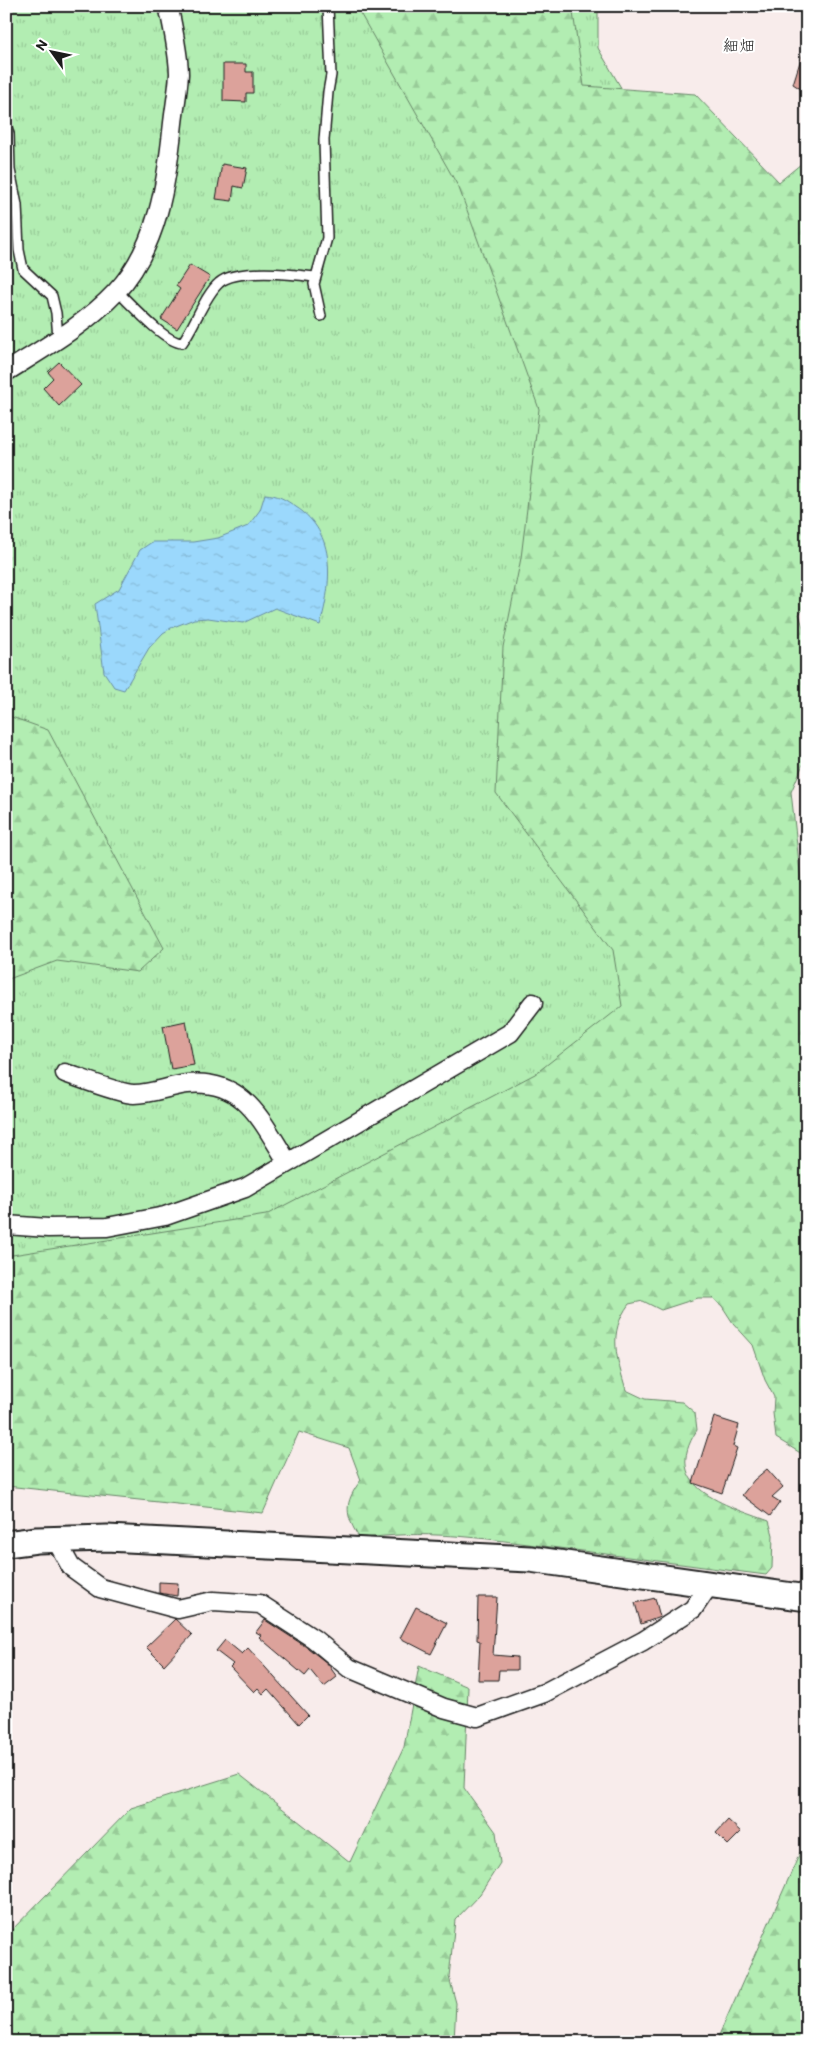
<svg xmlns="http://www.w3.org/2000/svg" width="813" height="2048" font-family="Itim,'Klee One',sans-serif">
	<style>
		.grass { fill: url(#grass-tufts); stroke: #678467 }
		.forest { fill: url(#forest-firs); stroke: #678467 }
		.water { fill: url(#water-ripples); stroke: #688da2 }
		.building { fill: #dca29b; stroke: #1c1c1c }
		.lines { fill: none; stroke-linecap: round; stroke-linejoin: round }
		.lane-casing { stroke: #1c1c1c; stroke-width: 12 }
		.street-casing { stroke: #1c1c1c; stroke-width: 21 }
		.secondary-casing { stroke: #1c1c1c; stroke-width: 29 }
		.lane { stroke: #fff; stroke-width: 9 }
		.street { stroke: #fff; stroke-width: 18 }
		.secondary { stroke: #fff; stroke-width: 25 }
		.labels { text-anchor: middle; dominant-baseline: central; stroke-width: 4; stroke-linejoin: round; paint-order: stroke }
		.neighbourhood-label { font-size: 16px; fill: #1c1c1c; stroke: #fff }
	</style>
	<defs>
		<pattern id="grass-tufts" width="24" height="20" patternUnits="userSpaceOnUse" patternTransform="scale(1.25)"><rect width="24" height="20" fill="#b2edb2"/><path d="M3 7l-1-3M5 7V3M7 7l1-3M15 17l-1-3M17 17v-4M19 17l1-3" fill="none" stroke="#98cb98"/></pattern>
		<pattern id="forest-firs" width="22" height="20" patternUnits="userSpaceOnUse" patternTransform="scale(1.25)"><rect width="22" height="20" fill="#b2edb2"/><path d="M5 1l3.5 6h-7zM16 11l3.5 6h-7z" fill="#98cb98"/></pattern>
		<pattern id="water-ripples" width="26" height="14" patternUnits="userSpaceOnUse" patternTransform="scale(1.25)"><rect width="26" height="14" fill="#9bd8fc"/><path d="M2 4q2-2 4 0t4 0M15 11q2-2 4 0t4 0" fill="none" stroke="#85b9d7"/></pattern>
	</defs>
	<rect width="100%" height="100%" fill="#f8eceb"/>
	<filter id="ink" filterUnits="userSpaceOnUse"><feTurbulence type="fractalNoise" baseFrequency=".02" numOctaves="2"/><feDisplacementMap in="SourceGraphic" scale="10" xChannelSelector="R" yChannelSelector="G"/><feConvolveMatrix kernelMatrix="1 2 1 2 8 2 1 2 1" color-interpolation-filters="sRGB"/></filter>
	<g filter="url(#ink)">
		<!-- grass -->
		<path class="grass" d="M6,6H598V48L649,136L692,1052L6,1438Z"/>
		<!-- forest -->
		<path class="forest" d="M356,6H572L584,86L695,94L779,182L807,159V606L799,614L807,640V755L791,792L807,934V1457L776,1438L773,1413L774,1397L765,1380L753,1345L733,1323L722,1306L713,1298H698L661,1310L643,1301L629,1304C607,1334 617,1358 626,1390L645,1399L682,1402L695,1413L697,1430C659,1488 726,1505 769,1521L773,1535L772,1568L766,1575C692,1566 617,1555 543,1546C482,1538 421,1529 360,1539C345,1515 343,1504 361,1480L349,1448L299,1432L263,1513L6,1486V1256L266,1215L535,1074L622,1006L613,950L496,793L503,647L521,558L539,409L459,188Z
			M6,715L48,730L164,948L138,972L57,961L6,980Z
			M419,1666L468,1687L464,1788L496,1832L500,1863L480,1894L455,1920L449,1977L456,2003L454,2042H6V1936L131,1808L239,1774L350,1862L404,1747Z
			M807,1837V2042H716Z"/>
		<!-- water -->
		<path class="water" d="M265,494C278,495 285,499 296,507C337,533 332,583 320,625L275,608L243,623L208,618L194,619L171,628L163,633L149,648L124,690L114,687L104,672L95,604L119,589L140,550L152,542H193L218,538L248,526L260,510Z"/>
		<!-- building -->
		<path class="building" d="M804,49L807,50V93L793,84Z
			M223,64H246V72H253V93H246V102L223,101Z
			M222,164L247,168L243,188L234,186L232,201L216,199Z
			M190,265L210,277L177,329L161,319L180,289L176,286Z
			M59,362L81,385L59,406L43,388L53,378L48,372Z
			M186,1021L194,1065L171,1069L163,1026Z
			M714,1417L739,1425L733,1446L737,1448L722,1493L693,1483Z
			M767,1469L783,1487L772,1497L780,1502L770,1516L742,1495L754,1480Z
			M159,1582L178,1583L177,1596L159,1593Z
			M478,1597H497L493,1655L517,1657V1670H499L498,1680H478L480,1641L477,1640Z
			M655,1598L660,1617L641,1624L635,1603Z
			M416,1607L447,1623L431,1654L400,1638Z
			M175,1619L192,1635L164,1665L146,1647Z
			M265,1620L308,1648L327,1663L337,1677L324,1687L310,1670L305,1676L259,1637L261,1635L256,1632Z
			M225,1640L242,1654L248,1648L308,1715L299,1724L268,1689L263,1694L258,1688L254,1692L230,1667L233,1664L216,1651Z
			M728,1820L741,1832L728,1845L716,1833Z"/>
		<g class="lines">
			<!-- lane casing -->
			<g class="lane-casing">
				<path id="lane" d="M6,125L9,134L10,170L17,205L19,250L23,269L52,296L56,313L58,338
					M117,291C131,304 164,342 182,343C194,327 205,295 219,283C235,268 293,274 314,277
					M321,316L314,284L327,238L324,140L328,92L331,75L328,6"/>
			</g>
			<!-- street casing -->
			<g class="street-casing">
				<path id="street" d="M6,372C44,348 85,325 116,292C158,247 167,181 173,123C175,106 178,90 179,74C179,59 172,21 168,6
					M65,1073C80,1078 120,1094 134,1094C152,1094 170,1086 187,1084C245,1078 262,1122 288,1163
					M6,1225L48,1228L107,1227L165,1216L245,1188L510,1033L533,1003
					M56,1540L71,1567L100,1588L178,1609L213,1601L260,1604L314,1639L349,1668L444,1708L477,1717L544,1693L643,1641L693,1609L710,1584"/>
			</g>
			<!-- secondary casing -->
			<g class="secondary-casing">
				<path id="secondary" d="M6,1544L37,1540L107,1538L530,1559L807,1598"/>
			</g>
			<!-- lane -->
			<use href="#lane" class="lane"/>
			<!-- street -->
			<use href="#street" class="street"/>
			<!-- secondary -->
			<use href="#secondary" class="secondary"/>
		</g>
	</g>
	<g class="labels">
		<!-- neighbourhood labels -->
		<g class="neighbourhood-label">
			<text x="739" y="45">細畑</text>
		</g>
	</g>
	<!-- margin -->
	<rect width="813" height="2048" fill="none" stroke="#fff" stroke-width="25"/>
	<rect x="12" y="12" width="788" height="2023" fill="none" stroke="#1c1c1c" stroke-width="2" filter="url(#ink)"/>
	<!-- north arrow -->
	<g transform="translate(52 52) rotate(303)" stroke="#ffffff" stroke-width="4" paint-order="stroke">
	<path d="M0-4L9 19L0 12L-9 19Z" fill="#1c1c1c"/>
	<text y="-8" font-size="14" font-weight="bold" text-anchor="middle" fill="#1c1c1c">N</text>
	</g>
</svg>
